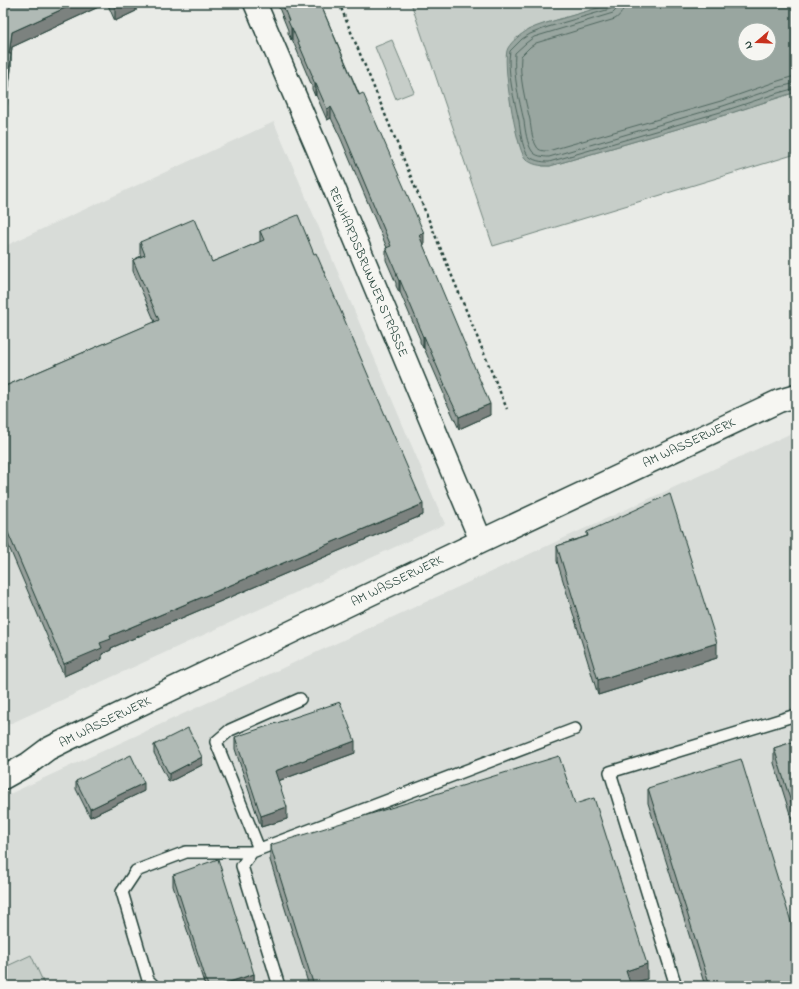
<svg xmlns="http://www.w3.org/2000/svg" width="799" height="989" font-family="'Indie Flower',sans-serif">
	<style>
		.built { fill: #d8dcd8 }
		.green { fill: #c7cec9; stroke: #73867e }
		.water { fill: #99a6a0; stroke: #687c75; fill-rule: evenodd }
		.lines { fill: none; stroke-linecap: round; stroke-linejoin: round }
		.shore { stroke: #50675f; stroke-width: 1 }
		.service-casing { stroke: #1f3d34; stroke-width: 14 }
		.minor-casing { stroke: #1f3d34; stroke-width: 25 }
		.path { stroke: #1f3d34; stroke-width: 2.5; stroke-dasharray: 3 3; stroke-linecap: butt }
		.service { stroke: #f6f6f2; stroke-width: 11 }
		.minor { stroke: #f6f6f2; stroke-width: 22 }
		.wall { fill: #97a09c; stroke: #1f3d34 }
		.shaded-wall { fill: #7b827f; stroke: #1f3d34 }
		.building { fill: #b0bab5; stroke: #1f3d34 }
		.labels { text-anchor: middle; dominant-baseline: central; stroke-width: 4; stroke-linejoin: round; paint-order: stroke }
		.street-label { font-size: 13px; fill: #1f3d34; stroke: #f6f6f2 }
	</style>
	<rect width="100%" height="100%" fill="#e9ebe7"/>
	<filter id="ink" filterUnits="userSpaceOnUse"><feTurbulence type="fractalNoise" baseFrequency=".025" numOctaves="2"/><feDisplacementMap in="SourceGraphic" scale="8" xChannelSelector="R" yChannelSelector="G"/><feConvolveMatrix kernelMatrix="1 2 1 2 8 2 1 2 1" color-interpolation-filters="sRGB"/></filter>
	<g filter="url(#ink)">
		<!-- built -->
		<path class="built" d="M274,122L445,524L3,727V247Z
			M796,431V986H3V797Z"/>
		<!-- green -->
		<path class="green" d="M411,3H615L547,23L528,30L542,166H550L725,115L796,92V154L493,246Z
			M392,40L414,92L396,99L375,47Z
			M31,955L45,986H3V968Z"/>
		<!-- water -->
		<path class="water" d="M615,3H796V92L725,115L550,166C541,166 531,165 525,158C516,148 501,58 508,48C512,41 521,34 528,30C538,25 550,22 560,19C578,14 597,8 615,3ZM745,30H769V54H745Z"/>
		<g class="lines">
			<!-- shore -->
			<path class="shore" d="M613,3V7L610,9L548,27L530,34L522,39L510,51C506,69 515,103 519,121C520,130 522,146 527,154C532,161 542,162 549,162L724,111L778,93L796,88
				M618,3L617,9L613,13L534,37L526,43L515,53C513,76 519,99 524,121C525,129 527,144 532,151C535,156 543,157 549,157L723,106L776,88L796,83
				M624,3C624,10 621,15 615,19L536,43L530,47L521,56C519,77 525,99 530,120C531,129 532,139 537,147C539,151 544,151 548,151L721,101L775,82L791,77H796"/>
			<!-- service casing -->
			<g class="service-casing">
				<path id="service" d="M259,849L216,742L230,730L300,699
					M154,986L148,980L122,892L136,871L186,852H252
					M279,986L242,866L252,852L575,729
					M676,986L610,772L796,715"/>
			</g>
			<!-- minor casing -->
			<g class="minor-casing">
				<path id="minor" d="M255,3L319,152L481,541
					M3,778L28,764L48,749L66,740L481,541L779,401L796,396"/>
			</g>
			<!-- path -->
			<path class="path" d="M339,3L507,409"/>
			<!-- service -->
			<use href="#service" class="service"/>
			<!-- minor -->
			<use href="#minor" class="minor"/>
		</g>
		<!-- wall -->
		<path class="wall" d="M3,3H136V11L115,21L107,3L12,47L11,57V69L3,136Z
			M277,3H320L424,245H423L490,415L459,429L447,403V404L444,397V394L424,348H423L420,342V339L400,292H399L396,286V283L386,260V248H387L341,139L331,118L327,120L316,95L315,96L312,89V86L292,39L291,40L288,33V30Z
			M260,231L423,515L111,648V650L102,654V659L64,676L3,533V387L155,322L133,271V260L141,256L140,254V242L212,262L260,242Z
			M587,532L717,658L598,695L557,561V546L587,536Z
			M235,737L355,753L278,781L287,819L261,827L235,749Z
			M796,741V833L774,763V748Z
			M154,745L202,765L169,782L154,753Z
			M76,781L144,791L90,817L76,789Z
			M648,788L796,986H705L648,803Z
			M575,804L647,979L630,984L631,986H309L270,860V845Z
			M173,875L254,974V986H205L173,886Z"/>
		<!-- shaded-wall -->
		<path class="shaded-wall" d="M76,3H107L12,47L11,57V69L3,136V121L9,54L12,32Z
			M122,3H136V11L115,21V6Z
			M291,28H292V39L291,40Z
			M315,84H316V95L315,96Z
			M331,107V118L327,120V109Z
			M424,233V245L419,247V235Z
			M400,280V292H399V281Z
			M424,336V348H423V337Z
			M490,404V415L459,429V417Z
			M423,504V515L111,648V650L102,654V659L64,676V664L100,643L110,636Z
			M717,643V658L598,695V680Z
			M355,741V753L275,782V771Z
			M202,757V765L169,782V774Z
			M144,783V791L90,817V809Z
			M287,807V819L261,827V816Z
			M647,964V979L626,985V971Z
			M254,974V986H217Z
			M796,983V986H787Z"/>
		<!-- building -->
		<path class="building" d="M3,3H76L12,32L9,54H11L3,121Z
			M113,3H122L115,6Z
			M282,3H320L359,95L363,93L424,233L419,235L490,404L459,417L447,392L444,386L445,385L424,336L423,337L420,330H421L400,280L399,281L396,274H397L386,248L391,246L341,127L331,107L327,109L316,84H315L312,77H313L292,28H291L288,21H289Z
			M298,215L314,254L316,253L423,504L110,636L111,639L100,643L102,648L64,664L3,521V387L159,320L133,260L145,255L140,242L194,219L212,262L264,240L260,231Z
			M670,494L717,643L598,680L557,546L588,536L587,532Z
			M340,702L355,741L275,771L287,807L261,816L235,737Z
			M188,728L202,757L169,774L154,745Z
			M796,741V818L774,748Z
			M131,755L144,783L90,809L76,781Z
			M559,756L575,804L594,798L647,964L626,971L631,986H314L270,845Z
			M741,759L796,938V983L787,986H710L648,788Z
			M218,859L254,974L217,986H208L173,875Z"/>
	</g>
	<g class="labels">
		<!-- street labels -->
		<g class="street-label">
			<text transform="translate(368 272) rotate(67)">REINHARDSBRUNNER STRASSE</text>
			<text transform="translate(689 443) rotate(-25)">AM WASSERWERK</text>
			<text transform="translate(397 581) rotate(-26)">AM WASSERWERK</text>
			<text transform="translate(105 722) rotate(-26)">AM WASSERWERK</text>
		</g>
	</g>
	<!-- margin -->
	<rect width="799" height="989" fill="none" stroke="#f6f6f2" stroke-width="16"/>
	<rect x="8" y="8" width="783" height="973" fill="none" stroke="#1f3d34" stroke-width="1.5" filter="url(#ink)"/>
	<!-- north arrow -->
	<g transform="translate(757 42) rotate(251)"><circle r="19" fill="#f6f6f2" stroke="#a0aca6"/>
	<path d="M0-3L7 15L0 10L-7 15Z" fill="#c8321e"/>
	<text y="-6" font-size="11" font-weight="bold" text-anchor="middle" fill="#1f3d34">N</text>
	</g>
</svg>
